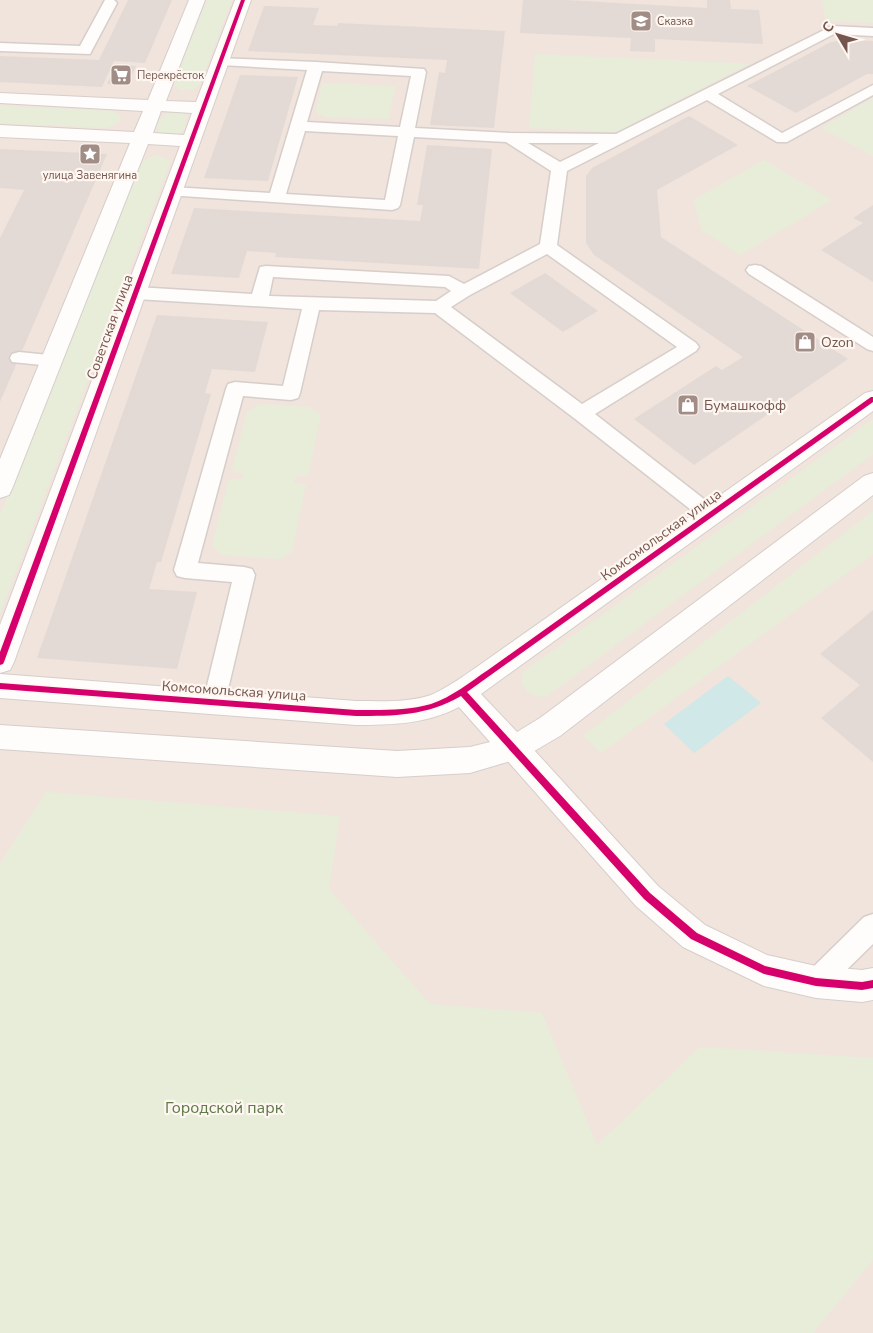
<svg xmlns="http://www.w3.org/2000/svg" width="873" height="1333" font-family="'Nunito Sans',sans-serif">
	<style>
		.residential { fill: #f0e4dc }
		.green { fill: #e7edd9 }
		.water { fill: #d0e8e7 }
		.building { fill: #e4dad5 }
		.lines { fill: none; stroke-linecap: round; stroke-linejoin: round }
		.service-casing { stroke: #d6ceca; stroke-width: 3 }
		.minor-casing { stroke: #d6ceca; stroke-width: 2 }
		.tertiary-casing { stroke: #d6ceca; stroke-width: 2 }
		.service { fill: #fefdfc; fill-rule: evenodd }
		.minor { fill: #fefdfc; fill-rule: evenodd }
		.tertiary { fill: #fefdfc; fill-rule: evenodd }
		.cycleway-casing { stroke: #fef6f0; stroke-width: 3 }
		.cycleway { fill: #d6006c; fill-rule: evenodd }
		.labels { text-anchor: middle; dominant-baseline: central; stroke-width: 4.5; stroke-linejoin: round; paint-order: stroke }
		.far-poi-label { font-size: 11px; fill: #75564e; stroke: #fef6f0; text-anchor: start }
		.street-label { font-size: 14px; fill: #75564e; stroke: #fef6f0 }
		.poi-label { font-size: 14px; fill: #75564e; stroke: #fef6f0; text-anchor: start }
		.near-park-label { font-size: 16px; fill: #5e7a47; stroke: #fef6f0 }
	</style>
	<rect width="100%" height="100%" fill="#f7f2ee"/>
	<!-- residential -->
	<path class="residential" d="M0,0H873V1333H0Z"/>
	<!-- green -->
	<path class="green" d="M207,0H232L200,84C193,91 185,92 177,88L174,83Z
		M822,0H873V23L826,21Z
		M535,54L734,63L749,64L616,132L529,128Z
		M322,83L395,86L389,119L326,117L318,114L316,109Z
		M873,98V156L821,128Z
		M0,106L114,111L121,116L120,120L115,125L106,128L0,123Z
		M174,112L183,113L187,117L184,130L176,135L161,134L156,128C160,119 163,114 174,112Z
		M153,156L163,157L169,160V165L0,614V515L141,164L143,161Z
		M764,160L832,200L740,255L702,231L693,200Z
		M260,404L310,407L321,415L308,476H296L294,483L306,484L292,552L280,559L222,555L212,545L229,479H242L244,473L232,471L247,412Z
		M873,419V454L546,697C531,697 518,689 523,672Z
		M873,511V554L601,753L583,736Z
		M46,792L340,816L329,889L430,1004L542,1013L597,1145L700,1047L873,1058V1260L813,1333H0V864Z"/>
	<!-- water -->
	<path class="water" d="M728,676L761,703L694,753L664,724Z"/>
	<!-- building -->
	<path class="building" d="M128,0H172L145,63L114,61L102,87L0,82V56L99,60Z
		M523,0H566L707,8V0H730L731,9L759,10L763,44L655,39V52L630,51L631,38L520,33Z
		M264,6L319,8L313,25L337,26L338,23L505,31L494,128L430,125L439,72L445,73L447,60L248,51Z
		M843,40L873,41V74H867L796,113L747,86L831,42Z
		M116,65L136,66L127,85L107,84Z
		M240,75L298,77L268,181L204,178Z
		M689,116L738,145L657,190L661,237L848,359L694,465L634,419L716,366L722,370L743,357L594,255L586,243V176L592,168Z
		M427,145L492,149L479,269L275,257L276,253L247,251L239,278L171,274L194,208L420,221L423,205H417Z
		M0,149L107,154L0,402V238L24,190L0,188Z
		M873,205V282L821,250L863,223L853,218Z
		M545,273L598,311L563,332L510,293Z
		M157,315L268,322L255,372L212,369L205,393L211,394L161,562H157L149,589L197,592L177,669L37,658Z
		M873,610V762L821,718L860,685L820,654Z"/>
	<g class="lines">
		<!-- service casing -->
		<g class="service-casing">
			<path id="service" d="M105,0H114L117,3L90,54L0,51V43L80,46Z
				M832,26L873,28V36L834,34L718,94L782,133L873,85V95L787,142H777L707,100L567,171L557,245L696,343L699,347L696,351L595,414L718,510L721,515L718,520L711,523L704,520L574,418L435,313L319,310L300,393L298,398L291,400L243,396L198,563L244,567L252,569L255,575L225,702L222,709L214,712L206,709L203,702L232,582L185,578L177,576L174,570L226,389L228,384L235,382L283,386L302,309L136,299L130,297L127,293L130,289L136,287L252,294L260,267L266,266L449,276L464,284L540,244L551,171L506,142L414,137L400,205L398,208L392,210L167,195L165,192L167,189L173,187L270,193L307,70L221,65L216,64L214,61L216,58L316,62L424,69L426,72L415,128L510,133L616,134ZM322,71L411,76L400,127L307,122ZM305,131L398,136L385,200L286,194ZM528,143H599L560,162ZM547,254L677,347L582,404L451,307L470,295ZM273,277L445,287L451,291L436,301L269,296Z
				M755,265L761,266L873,337V351L867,349L749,274L746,270L749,266Z
				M19,352L59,356L61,360L59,364L52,366L12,362L10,358L12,354Z
				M873,914V944L825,991L816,995L807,991L803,982L807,973L864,917Z"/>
		</g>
		<!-- minor casing -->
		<g class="minor-casing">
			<path id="minor" d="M514,735L524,739L658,886L705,925L767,955L816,966L862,970L873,968V1000L862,1002L816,998L764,986L683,947L636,906L504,757L500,748L504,739Z"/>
		</g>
		<!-- tertiary casing -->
		<g class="tertiary-casing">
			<path id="tertiary" d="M189,0H205L166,101L196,102L235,0H251L14,662L10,670L0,673V625L180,146L148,144L12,489L9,495L0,498V459L130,143L0,137V125L134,132L143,111L0,103V93L148,100ZM161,111L192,113L184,135L153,133Z
				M873,391V411L481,694L517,732L540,718L864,476L873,473V495L560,736L524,757L470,773L397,777L0,749V725L397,751L470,747L490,742L459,707C426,724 392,725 356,725L0,698V674L356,701C380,701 408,703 431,695C449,687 465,675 481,664L865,393Z"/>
		</g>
		<!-- service -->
		<use href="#service" class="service"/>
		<!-- minor -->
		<use href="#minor" class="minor"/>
		<!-- tertiary -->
		<use href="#tertiary" class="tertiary"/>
		<!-- cycleway casing -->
		<g class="cycleway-casing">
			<path id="cycleway" d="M241,0H245L4,662L3,664L0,665V652Z
				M871,397H873V402L467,692L650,893L697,933L765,966L816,978L862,982L873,980V988L862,990L816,986L764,974L691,939L644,899L461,696C427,716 394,716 356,716L0,689V683L356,710C381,710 407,711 431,704C452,697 470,682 488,670Z"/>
		</g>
		<!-- cycleway -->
		<use href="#cycleway" class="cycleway"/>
	</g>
	<!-- icons -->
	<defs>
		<g id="school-square" transform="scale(1.125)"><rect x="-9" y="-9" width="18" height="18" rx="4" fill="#a28d86" stroke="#fef6f0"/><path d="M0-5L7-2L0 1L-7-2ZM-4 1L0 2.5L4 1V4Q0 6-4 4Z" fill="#fff"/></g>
		<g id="supermarket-square" transform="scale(1.125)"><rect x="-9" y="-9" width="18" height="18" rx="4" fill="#a28d86" stroke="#fef6f0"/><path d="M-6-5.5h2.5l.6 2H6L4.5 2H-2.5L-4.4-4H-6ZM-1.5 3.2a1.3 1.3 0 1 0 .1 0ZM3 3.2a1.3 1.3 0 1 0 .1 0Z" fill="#fff"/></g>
		<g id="sight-square" transform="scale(1.125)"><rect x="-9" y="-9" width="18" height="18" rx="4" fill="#a28d86" stroke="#fef6f0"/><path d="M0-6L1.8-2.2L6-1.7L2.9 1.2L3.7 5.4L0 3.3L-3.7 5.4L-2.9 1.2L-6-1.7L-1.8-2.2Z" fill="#fff"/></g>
		<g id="shop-square" transform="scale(1.125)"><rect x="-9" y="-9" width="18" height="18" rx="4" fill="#a28d86" stroke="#fef6f0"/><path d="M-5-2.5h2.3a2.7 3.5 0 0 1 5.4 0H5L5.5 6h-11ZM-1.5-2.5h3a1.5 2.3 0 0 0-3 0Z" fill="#fff"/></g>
	</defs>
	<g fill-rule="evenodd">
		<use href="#school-square" x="641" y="21"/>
		<use href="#supermarket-square" x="121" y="75"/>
		<use href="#sight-square" x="90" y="154"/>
		<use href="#shop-square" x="805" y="342"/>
		<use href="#shop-square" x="688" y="405"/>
	</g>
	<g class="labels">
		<!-- far-poi labels -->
		<g class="far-poi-label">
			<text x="657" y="21">Сказка</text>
			<text x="137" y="75">Перекрёсток</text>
			<text x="90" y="175" text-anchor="middle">улица Завенягина</text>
		</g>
		<!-- street labels -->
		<g class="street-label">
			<text transform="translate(110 327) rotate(-70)">Советская улица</text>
			<text transform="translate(661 535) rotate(-36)">Комсомольская улица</text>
			<text transform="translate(234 691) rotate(4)">Комсомольская улица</text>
		</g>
		<!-- poi labels -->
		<g class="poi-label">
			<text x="821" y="342">Ozon</text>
			<text x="704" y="405">Бумашкофф</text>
		</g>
		<!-- near-park labels -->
		<g class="near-park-label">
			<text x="224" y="1108">Городской парк</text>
		</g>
	</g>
	<!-- north arrow -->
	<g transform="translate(838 35) rotate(308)" stroke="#fef6f0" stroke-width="4" paint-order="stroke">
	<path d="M0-4L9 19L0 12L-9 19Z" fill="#75564e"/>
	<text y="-8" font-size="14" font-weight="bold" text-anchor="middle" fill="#75564e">С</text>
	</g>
</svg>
